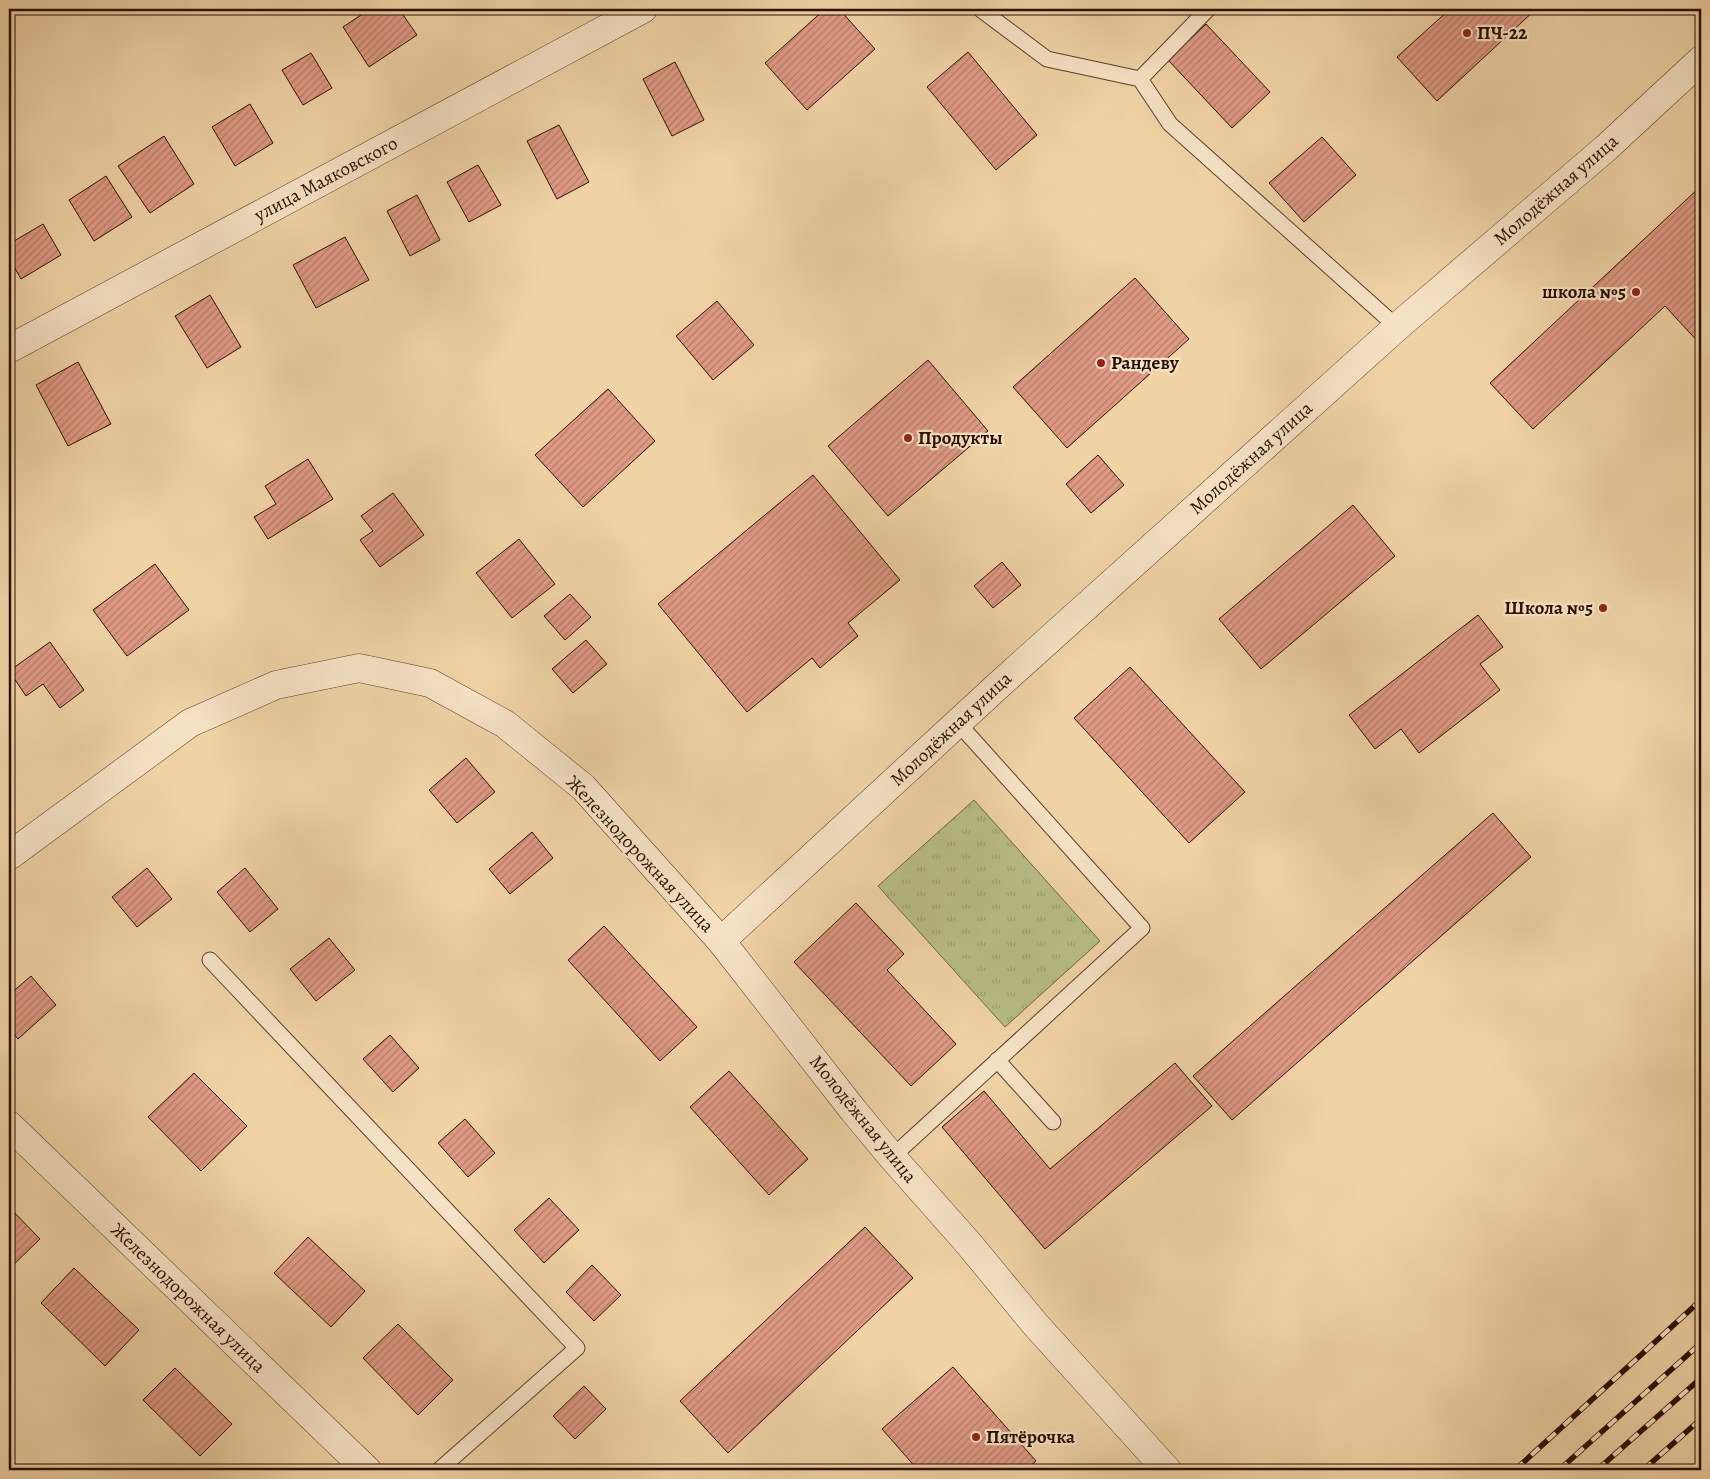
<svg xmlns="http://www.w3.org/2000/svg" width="1710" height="1479" font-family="Alegreya,serif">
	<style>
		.park { fill: url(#park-tufts); stroke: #706646 }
		.building { fill: url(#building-hatch); stroke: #290e03 }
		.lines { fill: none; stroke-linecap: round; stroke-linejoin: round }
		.service-casing { stroke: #5b3f2c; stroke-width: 17 }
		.minor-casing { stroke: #5b3f2c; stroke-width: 29 }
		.tertiary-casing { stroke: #5b3f2c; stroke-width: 29 }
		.service { stroke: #f5e2c4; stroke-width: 15 }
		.minor { stroke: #f5e2c4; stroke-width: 28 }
		.tertiary { stroke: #f5e2c4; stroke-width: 28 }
		.rail-casing { stroke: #290e03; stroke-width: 5.5 }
		.rail { stroke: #f5e2c4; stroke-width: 4; stroke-dasharray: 11; stroke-linecap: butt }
		.poi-dot { fill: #8f2418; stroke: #f5e2c4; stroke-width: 2 }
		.labels { text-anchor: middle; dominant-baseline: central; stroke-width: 4.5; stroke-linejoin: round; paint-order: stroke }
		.poi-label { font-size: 19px; font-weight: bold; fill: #290e03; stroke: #f5e2c4; text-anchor: start }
		.street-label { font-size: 19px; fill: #290e03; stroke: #f5e2c4 }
	</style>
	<defs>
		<pattern id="park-tufts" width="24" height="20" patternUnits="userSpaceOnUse" patternTransform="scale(1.25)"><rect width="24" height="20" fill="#b7bd88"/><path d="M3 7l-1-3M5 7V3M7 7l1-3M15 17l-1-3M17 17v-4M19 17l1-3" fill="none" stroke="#9da174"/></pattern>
		<pattern id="building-hatch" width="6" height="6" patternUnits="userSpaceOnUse" patternTransform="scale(1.25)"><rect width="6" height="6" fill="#df9a84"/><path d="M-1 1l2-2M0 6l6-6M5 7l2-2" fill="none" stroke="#b57c6a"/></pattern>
	</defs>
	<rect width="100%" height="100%" fill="#f0d3a5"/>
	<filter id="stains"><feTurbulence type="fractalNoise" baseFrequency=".004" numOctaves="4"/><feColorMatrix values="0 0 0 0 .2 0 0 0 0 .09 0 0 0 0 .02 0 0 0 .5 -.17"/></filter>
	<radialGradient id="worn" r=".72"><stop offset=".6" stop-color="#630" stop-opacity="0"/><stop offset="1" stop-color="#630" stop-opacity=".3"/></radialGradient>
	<!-- park -->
	<path class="park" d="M974,800L1100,941L1005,1027L878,886Z"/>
	<!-- building -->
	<path class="building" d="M370,9H399L417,35L369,67L343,27Z
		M825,9H839L875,49L807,110L765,63Z
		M1450,9H1536L1437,101L1397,57Z
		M1206,24L1270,92L1232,128L1168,60Z
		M968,52L1037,135L996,170L927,87Z
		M311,53L332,88L303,105L282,70Z
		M675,62L704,120L672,136L643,79Z
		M250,104L273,143L235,166L212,127Z
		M559,125L589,182L557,199L527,141Z
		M164,136L194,184L150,213L118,166Z
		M1322,137L1356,175L1304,222L1269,183Z
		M478,165L501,205L469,222L447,182Z
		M106,176L132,217L94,241L69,200Z
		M1701,186V345L1665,306L1533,429L1490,383Z
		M417,195L440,240L410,256L387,211Z
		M43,224L61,255L21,279L9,258V244Z
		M345,237L369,280L316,308L293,265Z
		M1135,278L1189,339L1067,448L1013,387Z
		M210,295L241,347L207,368L175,316Z
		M717,301L754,345L713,380L676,336Z
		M928,360L988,431L888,516L828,446Z
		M78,362L111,424L68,446L36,385Z
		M608,389L655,441L583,507L535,455Z
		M1098,455L1124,485L1091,513L1066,484Z
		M308,459L333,499L268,539L254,517L276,504L265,486Z
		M813,475L900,580L848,623L858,636L820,668L812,658L747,712L658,604Z
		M393,493L424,535L380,567L360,540L373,531L361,516Z
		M1353,505L1395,556L1261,669L1219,619Z
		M519,539L555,584L512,618L476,573Z
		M1002,562L1021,585L993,608L974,586Z
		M155,564L189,610L127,656L93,610Z
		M570,594L591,617L565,640L544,616Z
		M1478,615L1503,647L1480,664L1500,690L1419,753L1401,729L1375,749L1349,715Z
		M586,640L607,664L573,693L552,669Z
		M50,642L84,690L60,708L43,684L26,696L9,671Z
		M1130,667L1245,792L1189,843L1074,718Z
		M466,758L495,792L457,823L429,790Z
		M1493,813L1531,857L1232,1120L1193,1076Z
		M532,832L553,858L510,894L489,869Z
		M147,868L172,899L137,927L112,897Z
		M245,868L278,909L250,932L217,892Z
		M856,903L904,954L887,970L956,1044L911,1086L794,962Z
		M604,926L697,1027L660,1061L568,960Z
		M329,938L355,970L316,1001L290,969Z
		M31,976L56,1005L18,1039L9,1028V995Z
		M390,1035L419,1068L393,1092L363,1059Z
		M1175,1063L1212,1106L1045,1249L942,1127L984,1091L1050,1169Z
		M729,1071L808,1159L769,1195L690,1107Z
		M194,1073L247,1126L201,1171L148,1117Z
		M465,1119L495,1153L468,1177L438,1143Z
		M549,1198L579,1230L544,1263L514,1230Z
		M9,1207L40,1239L9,1269Z
		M865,1227L913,1278L728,1453L680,1401Z
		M308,1237L365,1291L331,1327L274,1273Z
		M592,1265L621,1295L594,1321L566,1292Z
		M74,1268L139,1330L105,1366L41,1303Z
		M398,1324L453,1380L418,1415L363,1358Z
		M953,1367L1036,1461L1025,1470H918L882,1429Z
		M175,1368L232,1424L200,1456L143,1400Z
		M584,1386L606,1409L575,1439L553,1416Z"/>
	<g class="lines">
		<!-- service casing -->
		<g class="service-casing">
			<path id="service" d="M980,9L1047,59L1140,79L1170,124L1397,327
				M1140,79L1208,9
				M210,960L577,1348L439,1470
				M997,1060L1053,1122
				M892,1157L1142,928L958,723"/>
		</g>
		<!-- minor casing -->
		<g class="minor-casing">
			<path id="minor" d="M9,349L643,9
				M9,856L190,723L276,685L359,668L430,683L505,724L583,787L721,941
				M9,1125L367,1470"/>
		</g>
		<!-- tertiary casing -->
		<g class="tertiary-casing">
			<path id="tertiary" d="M1167,1470L1035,1324L969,1244L892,1157L853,1110L721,941L1002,682L1397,327L1606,148L1701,60"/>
		</g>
		<!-- service -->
		<use href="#service" class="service"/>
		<!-- minor -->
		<use href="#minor" class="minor"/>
		<!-- tertiary -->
		<use href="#tertiary" class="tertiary"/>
		<!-- rail casing -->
		<g class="rail-casing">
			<path id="rail" d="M1515,1470L1701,1300
				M1559,1470L1701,1343
				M1597,1470L1701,1378
				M1643,1470L1701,1419
				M1696,1470L1701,1466"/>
		</g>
		<!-- rail -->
		<use href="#rail" class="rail"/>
	</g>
	<!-- markers -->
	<g class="poi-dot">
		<circle cx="1467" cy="33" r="5"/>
		<circle cx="1636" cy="292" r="5"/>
		<circle cx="1101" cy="363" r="5"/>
		<circle cx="908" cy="438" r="5"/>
		<circle cx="1603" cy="608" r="5"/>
		<circle cx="976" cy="1437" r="5"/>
	</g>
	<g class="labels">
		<!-- poi labels -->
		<g class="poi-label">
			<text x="1477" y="33">ПЧ-22</text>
			<text x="1626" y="292" text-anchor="end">школа №5</text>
			<text x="1111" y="363">Рандеву</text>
			<text x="918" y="438">Продукты</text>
			<text x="1593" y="608" text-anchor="end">Школа №5</text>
			<text x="986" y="1437">Пятёрочка</text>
		</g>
		<!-- street labels -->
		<g class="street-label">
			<text transform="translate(326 179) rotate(-28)">улица Маяковского</text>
			<text transform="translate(1556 190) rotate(-41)">Молодёжная улица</text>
			<text transform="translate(1251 458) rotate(-42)">Молодёжная улица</text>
			<text transform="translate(951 729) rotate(-43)">Молодёжная улица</text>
			<text transform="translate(640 854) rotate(47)">Железнодорожная улица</text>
			<text transform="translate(863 1119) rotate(51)">Молодёжная улица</text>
			<text transform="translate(188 1298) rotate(44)">Железнодорожная улица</text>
		</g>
	</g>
	<!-- margin -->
	<rect width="1710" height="1479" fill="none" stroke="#f0d3a5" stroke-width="30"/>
	<rect x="10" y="10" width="1690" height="1459" fill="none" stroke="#290e03" stroke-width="2.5"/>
	<rect x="15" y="15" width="1680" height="1449" fill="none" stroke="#290e03"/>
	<rect width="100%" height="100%" filter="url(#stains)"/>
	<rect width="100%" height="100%" fill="url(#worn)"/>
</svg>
